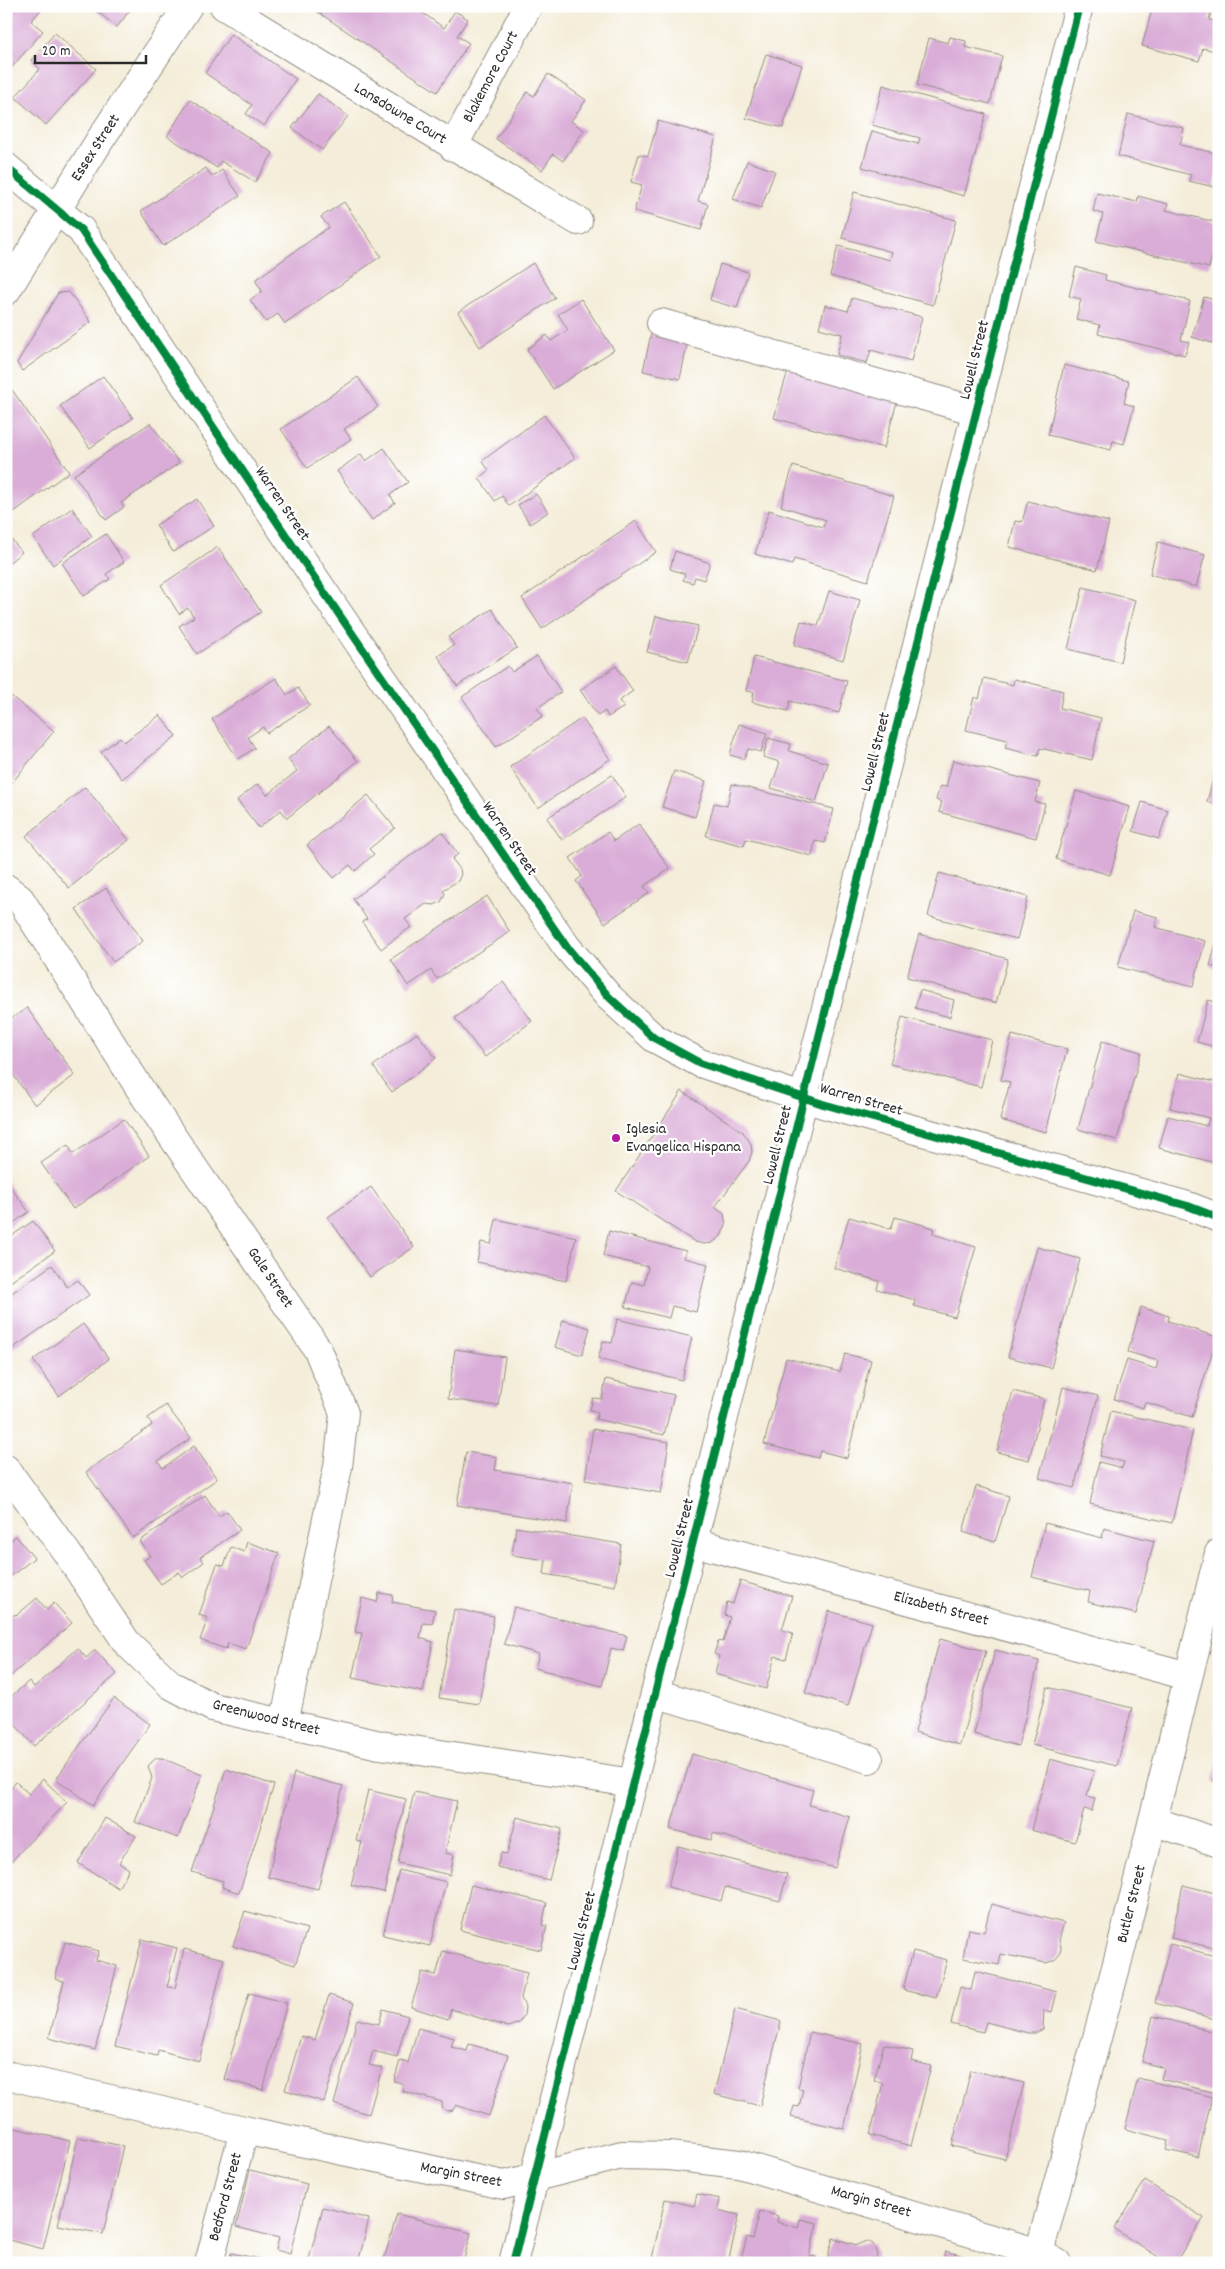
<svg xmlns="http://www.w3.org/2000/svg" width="1225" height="2269" font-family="Dekko,sans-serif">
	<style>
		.building { fill: #daadd8 }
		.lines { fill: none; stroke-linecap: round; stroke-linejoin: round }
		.minor-casing { stroke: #908c82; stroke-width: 30 }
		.major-casing { stroke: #908c82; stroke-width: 30 }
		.minor { stroke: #fff; stroke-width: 28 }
		.major { stroke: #fff; stroke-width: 28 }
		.cycleway-casing { stroke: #fff; stroke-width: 11 }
		.cycleway { stroke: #00873e; stroke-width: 8 }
		.poi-dot { fill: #b5179e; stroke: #fff; stroke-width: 2 }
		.labels { text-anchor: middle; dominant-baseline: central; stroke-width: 4.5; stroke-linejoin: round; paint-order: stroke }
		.street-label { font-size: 16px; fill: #2b2b2b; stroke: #fff }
		.poi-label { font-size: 16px; fill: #2b2b2b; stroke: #fff; text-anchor: start }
	</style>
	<rect width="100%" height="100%" fill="#fff"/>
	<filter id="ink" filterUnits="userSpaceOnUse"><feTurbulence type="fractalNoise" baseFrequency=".02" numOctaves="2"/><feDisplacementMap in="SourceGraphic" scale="10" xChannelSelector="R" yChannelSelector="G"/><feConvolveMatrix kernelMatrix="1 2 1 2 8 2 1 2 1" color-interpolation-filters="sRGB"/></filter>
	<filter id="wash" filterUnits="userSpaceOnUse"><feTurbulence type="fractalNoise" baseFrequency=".0096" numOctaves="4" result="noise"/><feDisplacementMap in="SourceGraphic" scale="20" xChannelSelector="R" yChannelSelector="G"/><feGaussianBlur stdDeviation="1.12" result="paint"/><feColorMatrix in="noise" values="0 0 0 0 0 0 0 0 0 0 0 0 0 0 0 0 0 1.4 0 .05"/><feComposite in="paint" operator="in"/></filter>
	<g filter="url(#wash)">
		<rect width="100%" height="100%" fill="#f4edd9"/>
		<g id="blocks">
			<!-- building -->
			<path class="building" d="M10,6H44L31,21L43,31L6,74V10Z
				M90,6H133L117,27Z
				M309,6H413L444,28L455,11L468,19L457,36L469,43L437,92Z
				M1153,6L1162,9V6L1212,8L1209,20L1219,22V52L1203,48L1199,61L1142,46Z
				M55,33L96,69L46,125L15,97L40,69L31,60Z
				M231,34L296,79L264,126L246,114L252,105L205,73Z
				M950,37L966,41L965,47L1002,56L990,104L917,85L929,38L948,43Z
				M766,54L802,65L783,128L746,118Z
				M548,74L586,100L571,121L584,130L563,161L553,154L542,170L496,139L527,92L534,96Z
				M883,85L986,114L964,196L862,167L872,131L918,144L920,138L872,125Z
				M318,94L348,116L322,150L292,128Z
				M190,100L273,153L255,182L221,161L217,168L167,136Z
				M1128,114L1184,128L1180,145L1219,154V169L1214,187L1189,181L1191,175L1118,156Z
				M658,121L716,137L698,201L708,204L701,230L634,211L642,185L631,182L639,154L648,156Z
				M747,161L775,171L761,208L733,199Z
				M206,168L212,177L222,170L240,196L163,246L141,211Z
				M854,192L956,220L933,305L830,276L838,246L890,260L892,252L842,238Z
				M1097,193L1137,202L1138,196L1168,204L1166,210L1219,223V231L1209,268L1096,241L1103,214L1093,211Z
				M344,202L381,256L285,324L278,314L266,322L250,300L262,291L255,280L329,227L321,217Z
				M533,263L555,298L480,347L458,312Z
				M720,264L748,272L737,308L710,300Z
				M1076,267L1106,275L1105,280L1190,301L1181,340L1189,342L1185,355L1098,334L1100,325L1076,319L1081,299L1069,296Z
				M69,292L91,322L22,371L17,363L58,293Z
				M1204,297L1219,301V345L1192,337Z
				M852,298L922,317L911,361L871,350L867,363L837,355L842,334L819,328L825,305L848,311Z
				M581,299L614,350L553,389L527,349L547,335L551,341L568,330L558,314Z
				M651,334L688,341L680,379L643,371Z
				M1064,365L1129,381L1124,403L1134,406L1124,444L1113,441L1111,450L1048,435Z
				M789,367L898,398L884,448L774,418Z
				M103,376L133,418L90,448L60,406Z
				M358,377L378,407L344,429L351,439L307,468L281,429Z
				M8,384L69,472L14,512L6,501V387Z
				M544,415L575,458L509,506L502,496L495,501L479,478L489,470L482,461Z
				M150,423L179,463L121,503L124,507L106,520L74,475Z
				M384,448L408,482L390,495L395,503L372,520L337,471L361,454L366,461Z
				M793,466L894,496L868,581L794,559L792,565L755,554L769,510L823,527L826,520L781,506Z
				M536,494L548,512L530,524L518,505Z
				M197,499L214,526L173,552L156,525Z
				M1028,501L1109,522L1097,570L1009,547L1015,521L1022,522Z
				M72,508L92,536L53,565L33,537Z
				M636,521L656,552L542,629L522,598Z
				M6,533L22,552L6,565Z
				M106,534L124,562L106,574L110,579L84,596L62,563Z
				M1158,542L1205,555L1196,587L1150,574Z
				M218,547L261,612L197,654L179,626L194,617L188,608L179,614L161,585Z
				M675,551L710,563L704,580L695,577L693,583L683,580L685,574L670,569Z
				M1083,587L1135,600L1120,662L1068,649Z
				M829,591L860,600L843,660L794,645L801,621L818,626Z
				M492,609L517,648L457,686L438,656L454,645L448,637Z
				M656,616L698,626L688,662L647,652Z
				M537,656L561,692L537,708L543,716L496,747L462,697L508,666L512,672Z
				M754,657L847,681L839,713L790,701L788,711L752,702L754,692L746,691Z
				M616,666L633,691L619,701L624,707L608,717L605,711L598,716L580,690Z
				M276,678L287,695L298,688L310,705L267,733L263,727L248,737L255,748L238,759L212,719Z
				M984,678L1013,685L1014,679L1063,691L1060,708L1101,718L1092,760L1040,748L1038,756L1005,748L1007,740L966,730L974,697L979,699Z
				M6,692L54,731L6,790Z
				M160,715L176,736L122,779L101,752L120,737L124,742Z
				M582,718L610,759L538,808L510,767Z
				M739,724L767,733L761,752L748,749L744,759L730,755Z
				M329,726L358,761L287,818L281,810L259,828L237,800L258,784L267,795L297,771L288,759Z
				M768,738L791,744L789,751L828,763L816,802L771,788L780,762L763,757Z
				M953,760L1040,783L1035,802L1045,804L1036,838L939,812L942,802L936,800L940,786L946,787Z
				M1216,767L1219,768V805L1207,802Z
				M674,771L706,781L695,817L662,807Z
				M612,775L626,797L562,840L547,818Z
				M732,784L834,809L825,843L815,841L812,856L746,839L744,846L706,836L714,803L727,806Z
				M85,787L129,840L69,888L26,836Z
				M1076,791L1130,807L1110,875L1056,859Z
				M368,795L395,828L369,849L374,854L355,871L350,865L334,878L307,845Z
				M1142,802L1168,810L1159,839L1133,831Z
				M639,824L670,869L644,886L649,893L605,923L576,881L582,876L570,858L608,832L614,841Z
				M442,832L458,854L452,859L460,869L461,874L458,881L443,890L445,894L441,902L434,905L426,904L405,919L411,927L381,949L362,922L367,919L353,899Z
				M939,873L1028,897L1017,939L928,916Z
				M106,888L143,941L113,962L76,909Z
				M487,896L510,932L437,979L431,970L408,986L391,959Z
				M1133,911L1158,917L1155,927L1205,941L1193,987L1118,967Z
				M919,934L1008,959L996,1003L907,977Z
				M1218,935H1219V968L1210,966Z
				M503,982L532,1021L485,1057L455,1018Z
				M920,990L954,1000L950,1017L915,1008Z
				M1208,1000L1219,1003V1048L1197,1042Z
				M27,1008L75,1075L35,1105L6,1065V1022Z
				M902,1017L992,1040L981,1087L890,1064Z
				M417,1033L436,1058L392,1092L373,1066Z
				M1012,1035L1067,1049L1046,1132L1000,1120L1010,1082L1001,1080Z
				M1102,1041L1141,1052L1117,1140L1078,1129Z
				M1179,1073L1219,1083V1164L1159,1148L1168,1116L1207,1126L1209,1118L1170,1108Z
				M682,1091L743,1132L751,1144L752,1152L749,1161L715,1207L724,1214L726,1225L721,1236L712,1243L704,1244L695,1242L616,1191Z
				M124,1119L149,1156L73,1209L41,1163L68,1145L73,1154Z
				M6,1181L29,1212L6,1228Z
				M371,1187L414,1247L370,1277L328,1217Z
				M849,1217L891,1229L895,1217L934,1228L933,1234L976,1247L955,1317L914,1306L915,1300L877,1289L879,1281L834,1268Z
				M496,1219L576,1237L566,1281L477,1262L481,1242L491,1244Z
				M33,1221L55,1251L6,1285V1240Z
				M609,1231L686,1251L684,1258L708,1264L696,1312L672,1306L669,1318L625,1307L632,1282L644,1285L648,1267L603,1256Z
				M1037,1247L1080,1259L1051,1368L1008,1357Z
				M52,1265L67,1287L78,1280L89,1295L6,1353V1297Z
				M1141,1307L1169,1316L1168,1321L1217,1337L1192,1417L1145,1402L1143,1408L1114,1399L1127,1360L1156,1369L1158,1361L1128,1352Z
				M617,1319L692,1337L682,1380L598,1359L603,1341L612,1343Z
				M563,1320L590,1328L582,1355L555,1347Z
				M83,1324L109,1359L59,1396L33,1360Z
				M455,1349L505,1357L498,1406L448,1399Z
				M845,1354L871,1360L847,1458L820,1451L818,1458L764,1444L786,1358L840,1372Z
				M606,1379L674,1395L664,1435L596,1419L598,1412L590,1410L593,1398L602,1399Z
				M1063,1387L1098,1396L1074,1488L1039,1478Z
				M1013,1391L1044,1399L1029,1460L997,1452Z
				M166,1405L191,1438L158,1461L163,1468L194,1446L217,1479L133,1538L86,1472L152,1425L148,1418Z
				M1111,1411L1193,1430L1172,1523L1090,1504L1099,1462L1122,1468L1124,1462L1100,1456Z
				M593,1429L669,1442L661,1493L585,1480Z
				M466,1452L497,1457L495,1470L573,1483L567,1523L457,1505Z
				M976,1486L1009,1496L995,1542L963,1532Z
				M205,1495L219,1516L227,1511L240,1530L200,1557L204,1562L183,1577L179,1572L161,1584L144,1560L150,1556L140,1541Z
				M1045,1523L1102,1538L1104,1528L1154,1541L1136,1614L1088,1602L1090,1591L1032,1577Z
				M516,1527L621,1544L615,1586L544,1574L546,1560L512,1555Z
				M16,1536L34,1558L6,1580V1538L9,1542Z
				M247,1542L279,1553L246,1649L228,1643L226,1649L200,1640L208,1618L199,1615L217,1564L224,1566L231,1547L244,1552Z
				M740,1581L792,1596L782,1630L793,1633L786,1659L775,1656L766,1689L715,1674L719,1656L714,1654L718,1641L723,1642L730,1617L724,1615L727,1602L733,1604Z
				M379,1593L393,1595L392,1602L435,1610L432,1624L423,1623L420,1638L433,1642L423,1692L352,1678L362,1633L355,1632L362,1598L377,1602Z
				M37,1598L47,1610L54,1603L72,1623L6,1680V1617L18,1614Z
				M514,1607L627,1636L623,1651L611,1648L602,1686L535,1668L539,1654L504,1644Z
				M454,1609L494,1616L479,1704L439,1698Z
				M829,1611L872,1623L848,1706L805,1693Z
				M940,1639L986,1651L960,1745L915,1732Z
				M78,1648L86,1658L95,1650L117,1674L34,1746L6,1714V1701L29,1681L34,1687Z
				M995,1650L1039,1661L1018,1746L974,1734Z
				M1047,1687L1132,1708L1117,1766L1032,1745Z
				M114,1698L150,1724L93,1805L56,1779Z
				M692,1754L813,1790L809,1805L850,1817L835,1868L713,1833L711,1840L670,1829Z
				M156,1758H162L202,1775L178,1838L135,1822L152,1778L148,1766Z
				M1050,1759L1094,1771L1087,1796L1095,1798L1092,1811L1084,1809L1075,1842L1031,1830Z
				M1218,1761H1219V1783L1213,1781Z
				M226,1769L274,1785L239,1893L222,1887L223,1881L192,1872Z
				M294,1773L343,1786L318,1889L268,1877Z
				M43,1779L67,1802L6,1867V1793L16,1782L29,1794Z
				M368,1790L406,1799L384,1892L351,1885L362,1842L356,1841Z
				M414,1792L457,1801L445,1853L454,1855L450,1875L398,1863Z
				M517,1817L562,1829L549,1880L497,1867L501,1853L507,1854Z
				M105,1818L136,1836L119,1863L129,1869L118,1888L78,1863Z
				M678,1846L787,1874L780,1901L725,1887L721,1901L668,1887Z
				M399,1870L446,1882L430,1946L383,1935Z
				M471,1885L547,1903L542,1925L547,1926L541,1950L460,1930Z
				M1183,1885L1219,1894V1949L1171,1938Z
				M991,1904L1064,1923L1059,1940L1061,1947L1060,1954L1054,1961L1046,1963L1001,1954L999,1965L963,1958L968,1929L984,1932Z
				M245,1911L307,1929L295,1965L233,1946Z
				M142,1939L177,1948L167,1987L175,1988L184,1949L224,1959L199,2061L158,2050L157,2056L115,2046Z
				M65,1942L99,1951L96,1960L117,1966L95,2050L49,2038L64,1981L55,1979Z
				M1170,1944L1219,1957V2020L1155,2003Z
				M443,1951L527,1973L521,1998L525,2007L524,2015L519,2023L508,2027L451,2009L448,2019L411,2007L422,1972L436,1975Z
				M913,1951L947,1960L936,1998L903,1990Z
				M975,1971L1057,1992L1052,2012L1044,2010L1043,2029L1036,2033H1028L986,2022L983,2032L951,2024L960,1987L971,1990Z
				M249,1993L287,2003L263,2090L224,2079Z
				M329,1995L354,2003L324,2102L285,2090L301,2036L315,2040Z
				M383,2009L408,2016L397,2057L373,2051L369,2065L382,2068L369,2114L334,2104L357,2019L379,2024Z
				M735,2009L781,2021L760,2106L714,2094Z
				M1153,2016L1219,2033V2094L1161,2079L1164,2068L1142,2062Z
				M418,2028L454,2038L451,2047L467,2051L469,2044L508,2055L489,2116L456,2105L453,2110L447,2111L442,2107V2102L402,2091L404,2084L394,2081L400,2061L408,2063Z
				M810,2032L863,2044L844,2129L791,2117L794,2106L799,2107L803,2089L798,2088Z
				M884,2044L913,2051L911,2061L931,2066L911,2146L870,2135L883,2083L874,2080Z
				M971,2070L1024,2083L1005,2159L952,2146Z
				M1138,2078L1212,2097L1198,2157L1166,2150L1168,2140L1125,2129Z
				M6,2126L70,2141L43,2249L6,2239Z
				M78,2137L123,2146L103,2234L58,2225Z
				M250,2170L307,2184L290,2254L276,2250L279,2238L236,2227Z
				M1145,2181L1204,2218L1175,2263H1168L1114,2229Z
				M697,2194L720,2199L718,2210L739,2215L728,2263H694L687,2260V2263H651L665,2199L694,2206Z
				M323,2207L369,2219L358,2263H308Z
				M760,2211L778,2216L777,2222L798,2228L800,2219L817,2223L809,2256L816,2257L814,2263H740L747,2237L753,2239Z
				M397,2214L471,2233L463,2263H383Z
				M833,2238L857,2245L866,2241L873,2244L877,2254L875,2263H826Z
				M945,2251L988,2262V2263H942Z
				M231,2253L275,2262V2263H229Z"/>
		</g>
	</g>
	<g filter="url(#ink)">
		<use href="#blocks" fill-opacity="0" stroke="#908c82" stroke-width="1"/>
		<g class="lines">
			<!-- minor casing -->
			<g class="minor-casing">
				<path id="minor" d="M224,6L578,221
					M453,147L528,6
					M6,167L81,230L334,607L566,946L609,997L654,1038L700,1063L823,1104L1188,1206L1219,1218
					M6,291L100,140L188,6
					M661,323L977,411
					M6,888L20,899L144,1095L318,1350L344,1413L338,1467L284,1723
					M6,1469L67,1553L127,1643L171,1685L212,1707L380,1745L633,1783
					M693,1542L1188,1676
					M655,1693L869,1759
					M1153,1821L1219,1843
					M1039,2253L1122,1945L1219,1553
					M209,2263L244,2130
					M513,2263L878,800L1079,6"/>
			</g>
			<!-- major casing -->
			<g class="major-casing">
				<path id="major" d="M6,2075L244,2130L504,2185L622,2155L669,2156L739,2164L1039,2253L1057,2263"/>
			</g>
			<!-- minor -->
			<use href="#minor" class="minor"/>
			<!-- major -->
			<use href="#major" class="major"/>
			<!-- cycleway casing -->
			<g class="cycleway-casing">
				<path id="cycleway" d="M6,167L81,230L334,607L566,946L609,997L654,1038L700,1063L823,1104L1188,1206L1219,1218
					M513,2263L878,800L1079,6"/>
			</g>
			<!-- cycleway -->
			<use href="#cycleway" class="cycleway"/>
		</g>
	</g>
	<!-- markers -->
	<circle class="poi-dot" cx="616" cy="1138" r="5"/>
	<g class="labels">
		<!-- street labels -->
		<g class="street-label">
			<text transform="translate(491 77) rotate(-62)">Blakemore Court</text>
			<text transform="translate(400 114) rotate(31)">Lansdowne Court</text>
			<text transform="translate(96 148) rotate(-57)">Essex Street</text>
			<text transform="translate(975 360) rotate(-76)">Lowell Street</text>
			<text transform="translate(282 504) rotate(56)">Warren Street</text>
			<text transform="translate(876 752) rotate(-76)">Lowell Street</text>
			<text transform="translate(509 839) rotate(56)">Warren Street</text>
			<text transform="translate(861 1100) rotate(16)">Warren Street</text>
			<text transform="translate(778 1145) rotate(-76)">Lowell Street</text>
			<text transform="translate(270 1278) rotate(56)">Gale Street</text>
			<text transform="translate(680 1538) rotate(-76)">Lowell Street</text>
			<text transform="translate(941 1609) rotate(15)">Elizabeth Street</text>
			<text transform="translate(266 1718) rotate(14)">Greenwood Street</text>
			<text transform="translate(1132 1904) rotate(-76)">Butler Street</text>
			<text transform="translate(582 1931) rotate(-76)">Lowell Street</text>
			<text transform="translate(461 2175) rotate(11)">Margin Street</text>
			<text transform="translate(226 2197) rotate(-75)">Bedford Street</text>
			<text transform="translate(871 2202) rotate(16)">Margin Street</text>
		</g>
		<!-- poi labels -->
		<g class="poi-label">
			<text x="626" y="1129">Iglesia<tspan x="626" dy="18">Evangelica Hispana</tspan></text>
		</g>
	</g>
	<!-- margin -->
	<rect width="1225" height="2269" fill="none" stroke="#fff" stroke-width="25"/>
	<!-- scale -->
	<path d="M35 55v8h111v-8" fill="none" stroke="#2b2b2b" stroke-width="2.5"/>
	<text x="42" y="55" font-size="15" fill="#2b2b2b" stroke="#ffffff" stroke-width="4" paint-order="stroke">20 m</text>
</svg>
